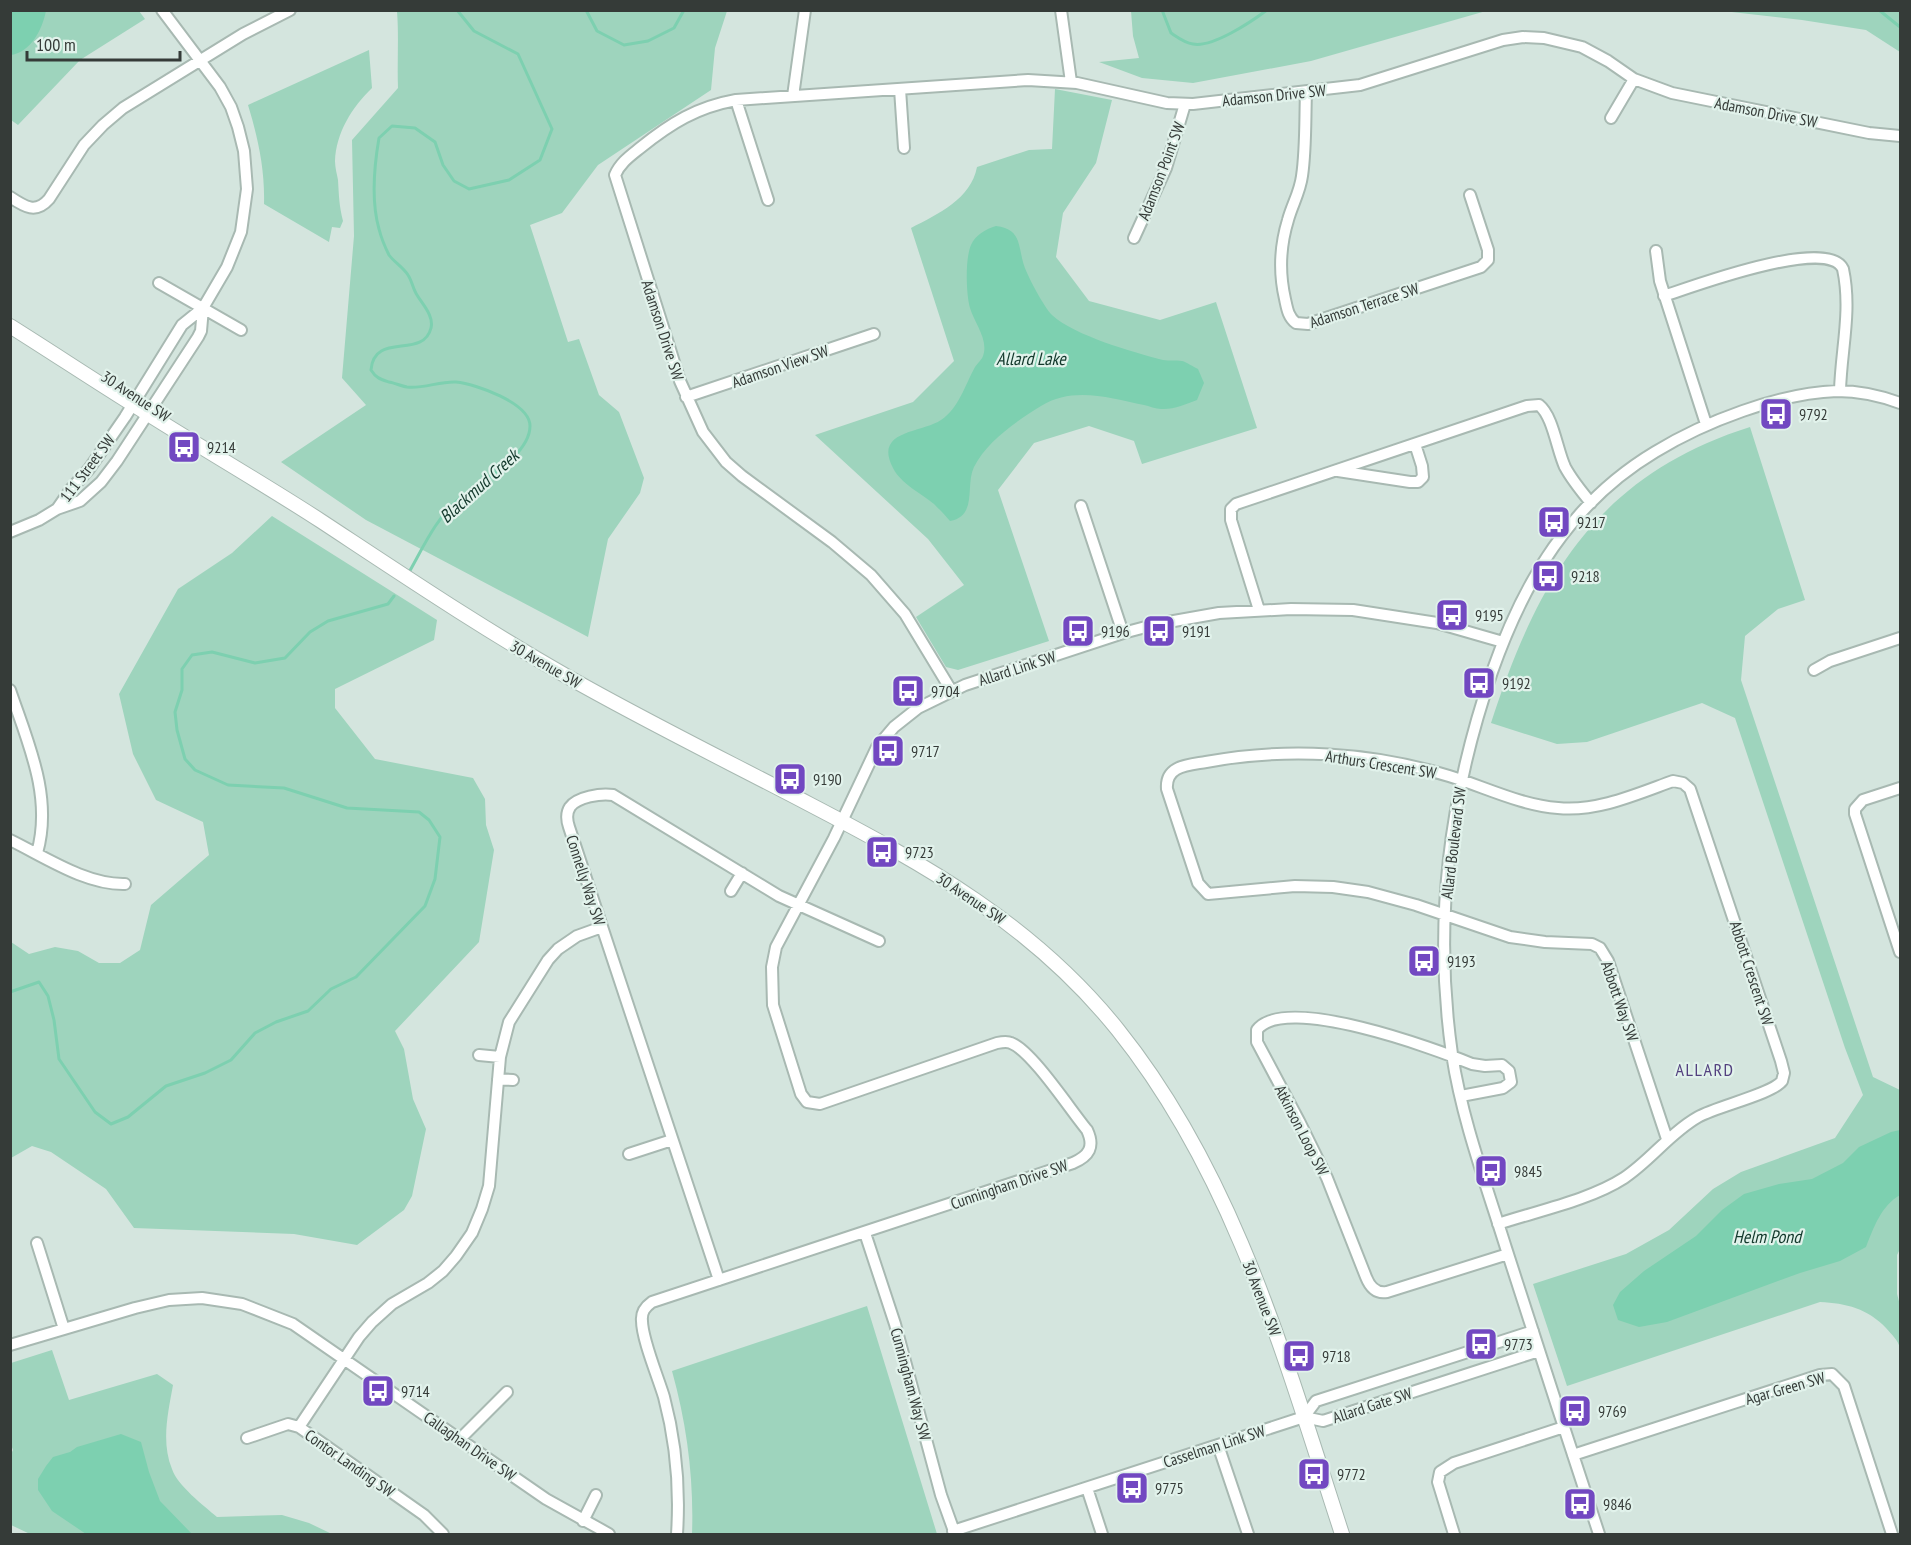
<svg xmlns="http://www.w3.org/2000/svg" width="1911" height="1545" font-family="'PT Sans Narrow',sans-serif">
	<style>
		.green { fill: #9ed4bd }
		.water { fill: #7dd0b0 }
		.lines { fill: none; stroke-linecap: round; stroke-linejoin: round }
		.stream { stroke: #7dd0b0; stroke-width: 3 }
		.minor-casing { stroke: #a8b9b2; stroke-width: 14 }
		.major-casing { stroke: #a8b9b2; stroke-width: 16 }
		.minor { stroke: #fff; stroke-width: 10 }
		.major { stroke: #fff; stroke-width: 14 }
		.labels { text-anchor: middle; dominant-baseline: central; stroke-width: 4.5; stroke-linejoin: round; paint-order: stroke }
		.street-label { font-size: 16px; fill: #353b38; stroke: #e1f2eb }
		.poi-label { font-size: 16px; fill: #353b38; stroke: #e1f2eb; text-anchor: start }
		.water-label { font-size: 18px; font-style: italic; fill: #13392c; stroke: #e1f2eb }
		.neighbourhood-label { font-size: 18px; letter-spacing: 1.5px; fill: #53417f; stroke: #e1f2eb }
	</style>
	<rect width="100%" height="100%" fill="#d4e5de"/>
	<!-- green -->
	<path class="green" d="M10,11H139L145,19L80,60L18,125L11,120Z
		M397,11H727L715,48L711,90L598,165L562,213L530,225L568,342L579,339L599,395L619,412L644,478L640,493L608,539L588,637L366,520L281,462L366,405L342,378L354,236L352,140L398,88C397,62 399,37 397,11Z
		M1131,11V10L1486,11L1311,61L1193,83L1142,78L1099,62L1139,58L1133,36Z
		M1723,11H1900V52L1866,30L1802,20Z
		M369,50L372,88C352,107 336,133 335,161C335,168 337,174 338,180C339,196 339,205 343,221L340,228L332,227L329,242L264,204C265,169 258,138 248,105Z
		M1055,89L1112,100L1096,163L1063,213L1056,257L1089,301L1160,320L1216,302L1257,428L1142,464L1134,441L1089,426L1034,443L998,490L1049,641L958,670L946,667L916,617L964,585L928,539L815,435L913,402L954,361L911,228C938,214 971,199 977,167L1029,150L1052,149Z
		M1750,427L1805,600L1778,609L1745,636L1741,680L1873,1077L1900,1090V1249L1897,1255V1294L1900,1305V1348C1898,1340 1892,1335 1886,1328C1868,1309 1846,1303 1820,1302L1567,1386L1533,1284L1626,1254L1669,1230L1713,1189L1741,1172L1835,1138L1863,1095L1845,1048L1735,718L1702,703L1587,742L1557,744L1491,723C1538,578 1598,475 1750,427Z
		M272,516L437,620L434,640L335,689V708L375,759L473,778L485,799L486,825L494,850L479,942L395,1031L404,1049L413,1099L426,1129L412,1196L404,1210L357,1245L294,1234L134,1228L106,1189L51,1152L32,1146L11,1158V942L29,954L55,947L78,951L99,963H120L140,950L151,905L209,855L203,822L156,800L133,754L119,694L178,589L232,553Z
		M867,1306L937,1534H692C694,1479 687,1425 672,1371Z
		M52,1350L69,1400L157,1374L173,1385C168,1413 161,1442 172,1469C177,1485 204,1506 217,1517L282,1515L309,1523L332,1534H30L11,1525L10,1456L13,1450L10,1442L11,1363Z"/>
	<!-- water -->
	<path class="water" d="M11,10L46,11C42,30 31,52 11,55Z
		M996,226C1020,229 1018,243 1023,262C1026,274 1044,307 1052,315C1075,336 1133,352 1163,360C1169,361 1176,360 1182,361C1187,362 1193,367 1198,369L1204,383L1197,400C1186,404 1173,410 1161,409C1156,409 1149,406 1144,405C1110,398 1073,386 1041,406C1017,421 987,441 974,467C965,485 978,516 950,521C945,515 939,509 934,504C921,493 901,484 893,468C873,430 922,433 941,420C959,408 965,385 975,367C978,363 982,359 983,356C989,340 974,322 970,308C966,293 965,259 971,245C975,235 986,229 996,226Z
		M1900,1130V1195C1881,1206 1874,1227 1866,1247L1840,1261L1800,1273L1667,1322L1639,1327L1618,1320L1613,1305L1620,1292L1644,1271L1696,1236L1722,1210L1744,1194L1779,1184L1812,1179L1843,1163L1859,1147L1891,1132Z
		M121,1434L141,1442L149,1472L160,1501L192,1534H86L52,1511L38,1490V1479L46,1466L53,1457L70,1452L77,1447Z"/>
	<g class="lines">
		<!-- stream -->
		<path class="stream" d="M586,10L597,31L624,45L648,41L674,28L684,10
			M1162,10L1171,33C1177,37 1185,43 1193,44C1212,48 1251,22 1267,10
			M1879,10L1900,27
			M408,574C423,548 435,519 459,499C479,482 530,456 530,426C530,403 476,384 456,382C440,381 423,389 407,387C401,386 395,383 389,382C380,379 376,378 371,370C374,331 423,360 431,328C434,316 423,305 417,295C413,289 412,281 408,275C403,267 394,262 389,255C385,247 381,237 379,229C371,201 374,167 379,138L392,126L415,128L435,142L443,165L454,181L469,189L509,180L540,160L552,129L518,54L474,31L457,10
			M10,992L39,982L48,996L54,1020L59,1059L95,1112L111,1124L128,1117L166,1086L205,1073L231,1060L255,1033L276,1022L308,1011L331,989L356,977L425,906L435,879L440,837L429,820L419,812L347,808L284,788L228,785L195,770L185,759L177,730L175,712L182,690V669L192,655L212,652L255,663L285,658L310,632L328,621L388,604L394,596"/>
		<!-- minor casing -->
		<g class="minor-casing">
			<path id="minor" d="M1061,10L1071,82
				M900,89L904,148
				M1306,92C1305,120 1306,149 1302,176C1300,192 1292,205 1288,220C1280,246 1279,273 1285,299C1287,308 1288,317 1296,323L1308,324L1481,267L1488,260V250L1470,195
				M793,96L805,10
				M736,100L768,200
				M1611,118L1634,79
				M10,197C25,207 36,214 49,199L84,145L103,125L123,108L243,34L290,10
				M1134,238L1166,168L1185,104
				M1656,251L1660,281L1706,424
				M159,283L241,330
				M1664,296C1691,287 1828,236 1843,269C1852,311 1841,350 1840,391
				M686,397L874,334
				M1338,471L1410,482H1418L1423,477L1422,466L1415,444
				M1081,506L1123,633
				M57,509L71,489L89,469L125,417L182,325L203,308L227,267L241,232L247,189L244,151L238,127L231,107L220,87L162,10
				M10,532L39,520L57,509L80,501L101,482L117,461L198,337L201,331L203,308
				M1259,610L1231,520V509L1236,504L1527,406L1539,405C1553,416 1557,450 1565,467C1572,480 1581,491 1591,503
				M1814,670L1830,661L1900,638
				M10,690C28,743 53,797 37,853
				M951,690L905,614L871,575L832,542L742,476L726,462L703,432L680,381L615,175C620,163 630,156 640,148C671,123 697,107 736,100L1028,80L1077,83L1167,103L1193,104L1360,85L1503,40L1523,37L1544,38L1582,47L1608,61L1634,79L1672,93L1869,133L1900,136
				M1900,788L1863,800L1855,809V814L1900,952
				M10,840C45,857 86,885 125,884
				M731,891L742,873
				M479,1055L500,1057
				M498,1079L513,1080
				M1461,1096L1503,1088L1511,1082L1509,1071L1502,1065L1485,1066L1472,1064C1436,1049 1284,993 1257,1030V1042L1299,1121L1327,1178L1366,1277C1370,1287 1376,1294 1387,1292L1508,1254
				M629,1154L672,1140
				M1498,1224C1537,1211 1590,1200 1624,1178C1651,1160 1670,1133 1698,1117C1718,1106 1772,1094 1782,1081L1784,1073L1781,1061L1690,789L1683,783L1673,781C1637,794 1597,812 1558,808C1520,805 1485,787 1449,776C1372,752 1286,747 1206,762C1189,765 1165,765 1167,789L1198,883L1208,894L1295,886L1333,887L1368,892L1416,905L1510,937L1545,942L1592,944L1600,948L1608,961L1667,1139
				M865,1233L895,1324L941,1495L955,1534
				M37,1243L64,1329
				M719,1280L569,827C567,821 566,813 570,807C577,797 601,793 613,795L779,896L879,941
				M10,1345L135,1308L169,1300L202,1298L242,1304L293,1324L546,1499L609,1534
				M1304,1417L1316,1401L1533,1331
				M1304,1417L1323,1421L1539,1351
				M299,1427L359,1337L372,1322L392,1304L428,1283L443,1271L456,1256L472,1233L482,1209L489,1186L500,1057L509,1022L548,960L558,949L577,936L602,927
				M247,1438L288,1424L299,1427L424,1515L443,1534
				M460,1439L507,1392
				M1218,1445L1248,1534
				M1573,1455L1820,1375L1832,1374L1844,1386L1892,1534
				M1087,1488L1102,1534
				M583,1521L596,1495
				M953,1531L1304,1417
				M677,1534C680,1488 676,1442 664,1397C658,1377 642,1339 642,1321C641,1312 645,1307 652,1302C792,1255 933,1210 1073,1163C1089,1156 1095,1147 1087,1130C1071,1111 1032,1051 1011,1043C1007,1041 1002,1042 997,1043L820,1104L807,1102L801,1094L773,1005L772,967L776,947L834,838L877,747L894,727L918,708L965,685L1123,633L1157,624L1219,613L1291,609L1353,610L1437,623L1503,642
				M1454,1534L1438,1482L1440,1472L1454,1463L1564,1427
				M1599,1534C1568,1439 1536,1343 1506,1248C1486,1184 1462,1120 1452,1054C1433,922 1449,798 1492,672C1524,581 1570,503 1655,452C1704,422 1779,393 1837,391C1858,391 1881,396 1900,403"/>
		</g>
		<!-- major casing -->
		<g class="major-casing">
			<path id="major" d="M10,326C53,353 95,381 137,407C198,446 261,482 321,521C403,575 483,629 568,677C647,722 729,762 809,804C926,865 1034,925 1118,1030C1235,1176 1285,1359 1342,1534"/>
		</g>
		<!-- minor -->
		<use href="#minor" class="minor"/>
		<!-- major -->
		<use href="#major" class="major"/>
	</g>
	<!-- icons -->
	<defs>
		<g id="bus-square" transform="scale(1.725)"><rect x="-9" y="-9" width="18" height="18" rx="4" fill="#7248c1" stroke="#e1f2eb"/><path d="M-5-6H5V4H4V6H2V4H-2V6H-4V4H-5ZM-3.5-4V0h7V-4ZM-3.5 1.2v1.5H-2V1.2ZM2 1.2v1.5H3.5V1.2Z" fill="#fff"/></g>
	</defs>
	<g fill-rule="evenodd">
		<use href="#bus-square" x="1776" y="414"/>
		<use href="#bus-square" x="184" y="447"/>
		<use href="#bus-square" x="1554" y="522"/>
		<use href="#bus-square" x="1548" y="576"/>
		<use href="#bus-square" x="1452" y="615"/>
		<use href="#bus-square" x="1078" y="631"/>
		<use href="#bus-square" x="1159" y="631"/>
		<use href="#bus-square" x="1479" y="683"/>
		<use href="#bus-square" x="908" y="691"/>
		<use href="#bus-square" x="888" y="751"/>
		<use href="#bus-square" x="790" y="779"/>
		<use href="#bus-square" x="882" y="852"/>
		<use href="#bus-square" x="1424" y="961"/>
		<use href="#bus-square" x="1491" y="1171"/>
		<use href="#bus-square" x="1481" y="1344"/>
		<use href="#bus-square" x="1299" y="1356"/>
		<use href="#bus-square" x="378" y="1391"/>
		<use href="#bus-square" x="1575" y="1411"/>
		<use href="#bus-square" x="1314" y="1474"/>
		<use href="#bus-square" x="1132" y="1488"/>
		<use href="#bus-square" x="1580" y="1504"/>
	</g>
	<g class="labels">
		<!-- street labels -->
		<g class="street-label">
			<text transform="translate(1274 95) rotate(-6)">Adamson Drive SW</text>
			<text transform="translate(1766 112) rotate(11)">Adamson Drive SW</text>
			<text transform="translate(1161 171) rotate(-69)">Adamson Point SW</text>
			<text transform="translate(1364 305) rotate(-18)">Adamson Terrace SW</text>
			<text transform="translate(663 330) rotate(72)">Adamson Drive SW</text>
			<text transform="translate(780 366) rotate(-19)">Adamson View SW</text>
			<text transform="translate(136 396) rotate(33)">30 Avenue SW</text>
			<text transform="translate(87 468) rotate(-53)">111 Street SW</text>
			<text transform="translate(546 664) rotate(30)">30 Avenue SW</text>
			<text transform="translate(1017 668) rotate(-18)">Allard Link SW</text>
			<text transform="translate(1381 764) rotate(9)">Arthurs Crescent SW</text>
			<text transform="translate(1453 843) rotate(-83)">Allard Boulevard SW</text>
			<text transform="translate(586 880) rotate(72)">Connelly Way SW</text>
			<text transform="translate(971 898) rotate(34)">30 Avenue SW</text>
			<text transform="translate(1752 973) rotate(72)">Abbott Crescent SW</text>
			<text transform="translate(1620 1001) rotate(71)">Abbott Way SW</text>
			<text transform="translate(1302 1130) rotate(63)">Atkinson Loop SW</text>
			<text transform="translate(1009 1184) rotate(-19)">Cunningham Drive SW</text>
			<text transform="translate(1262 1298) rotate(69)">30 Avenue SW</text>
			<text transform="translate(911 1384) rotate(75)">Cunningham Way SW</text>
			<text transform="translate(1785 1388) rotate(-16)">Agar Green SW</text>
			<text transform="translate(1372 1405) rotate(-18)">Allard Gate SW</text>
			<text transform="translate(470 1446) rotate(35)">Callaghan Drive SW</text>
			<text transform="translate(1214 1446) rotate(-18)">Casselman Link SW</text>
			<text transform="translate(350 1463) rotate(35)">Contor Landing SW</text>
		</g>
		<!-- poi labels -->
		<g class="poi-label">
			<text x="1799" y="414">9792</text>
			<text x="207" y="447">9214</text>
			<text x="1577" y="522">9217</text>
			<text x="1571" y="576">9218</text>
			<text x="1475" y="615">9195</text>
			<text x="1101" y="631">9196</text>
			<text x="1182" y="631">9191</text>
			<text x="1502" y="683">9192</text>
			<text x="931" y="691">9704</text>
			<text x="911" y="751">9717</text>
			<text x="813" y="779">9190</text>
			<text x="905" y="852">9723</text>
			<text x="1447" y="961">9193</text>
			<text x="1514" y="1171">9845</text>
			<text x="1504" y="1344">9773</text>
			<text x="1322" y="1356">9718</text>
			<text x="401" y="1391">9714</text>
			<text x="1598" y="1411">9769</text>
			<text x="1337" y="1474">9772</text>
			<text x="1155" y="1488">9775</text>
			<text x="1603" y="1504">9846</text>
		</g>
		<!-- water labels -->
		<g class="water-label">
			<text x="1031" y="358">Allard Lake</text>
			<text transform="translate(479 486) rotate(-42)">Blackmud Creek</text>
			<text x="1767" y="1236">Helm Pond</text>
		</g>
		<!-- neighbourhood labels -->
		<g class="neighbourhood-label">
			<text x="1705" y="1069">ALLARD</text>
		</g>
	</g>
	<!-- border -->
	<rect width="1911" height="1545" fill="none" stroke="#353b38" stroke-width="24"/>
	<!-- scale -->
	<path d="M27 51v9h153v-9" fill="none" stroke="#353b38" stroke-width="3"/>
	<text x="36" y="51" font-size="18" fill="#353b38" stroke="#e1f2eb" stroke-width="4.5" paint-order="stroke">100 m</text>
</svg>
